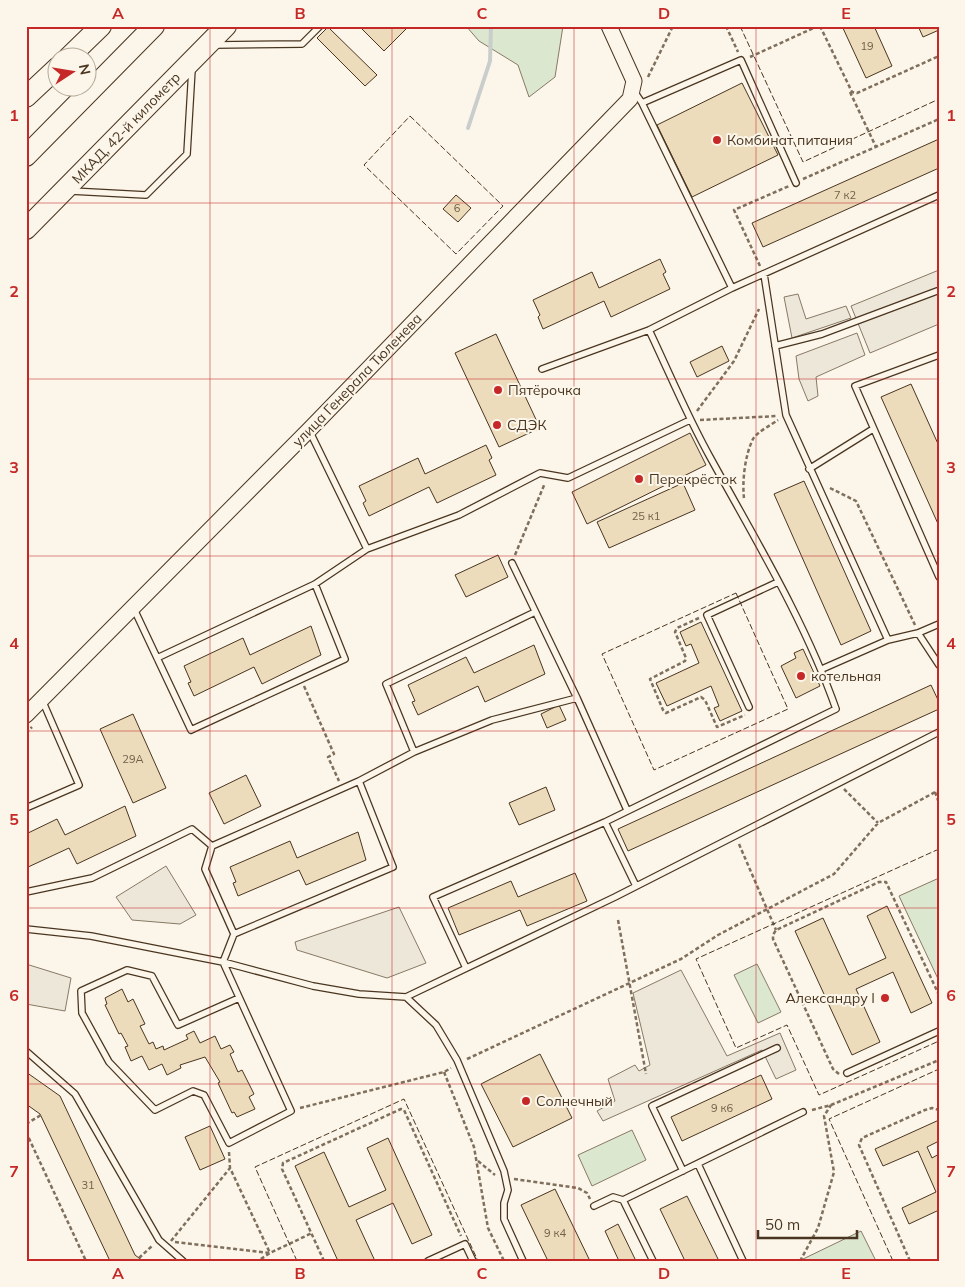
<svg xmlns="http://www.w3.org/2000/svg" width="965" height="1287" font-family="Mulish,sans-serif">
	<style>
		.green { fill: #dce7d0; stroke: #887966 }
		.parking { fill: #ede7d9; stroke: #887966 }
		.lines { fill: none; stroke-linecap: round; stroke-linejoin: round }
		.stream { stroke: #c9cecd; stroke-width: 4 }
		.building { fill: #ecdcbc; stroke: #4a3520 }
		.service-casing { stroke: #4a3520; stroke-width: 8 }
		.tertiary-casing { stroke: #4a3520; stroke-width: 17 }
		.trunk-casing { stroke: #4a3520; stroke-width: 22 }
		.path { stroke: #7f6f5c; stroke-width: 2.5; stroke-dasharray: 4 2.5; stroke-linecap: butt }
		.service { stroke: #fbf6e9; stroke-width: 5.5 }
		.tertiary { stroke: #fbf6e9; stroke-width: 15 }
		.trunk { stroke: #fbf6e9; stroke-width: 20 }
		.fence { stroke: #4a3520; stroke-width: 1; stroke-dasharray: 6 2.5; stroke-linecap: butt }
		.grid { fill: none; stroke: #c62828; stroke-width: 1; stroke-opacity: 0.55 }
		.poi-dot { fill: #c62828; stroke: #fbf6e9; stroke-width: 2 }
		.labels { text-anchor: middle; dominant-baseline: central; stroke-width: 4; stroke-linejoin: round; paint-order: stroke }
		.number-label { font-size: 11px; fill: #725f47 }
		.street-label { font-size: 14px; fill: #4a3520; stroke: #fbf6e9 }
		.poi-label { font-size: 14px; fill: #4a3520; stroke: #fbf6e9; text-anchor: start }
		.neatline { fill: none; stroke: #c62828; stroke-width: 2 }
		.grid-label { font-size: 16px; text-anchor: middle; font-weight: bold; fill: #c62828 }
	</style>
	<rect width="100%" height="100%" fill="#fbf6e9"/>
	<!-- green -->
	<path class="green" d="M466,26H563L555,77L529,97L518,65L479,41Z
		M939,878V981L899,896Z
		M757,964L781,1012L758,1023L734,975Z
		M632,1130L646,1160L592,1186L578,1155Z
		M861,1231L876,1261H802L801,1260Z"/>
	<!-- parking -->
	<path class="parking" d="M939,270V324L870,353L851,306Z
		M798,294L806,319L846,306L851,318L792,338L784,297Z
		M857,333L865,355L816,377L818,396L808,401L799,379L796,356Z
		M166,866L196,915L180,924L132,920L116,897Z
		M399,907L426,963L387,978L297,950L295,942Z
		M26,964L71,978L65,1011L26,1004Z
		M681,970L727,1056L780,1033L796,1070L776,1079L762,1050L603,1121L597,1111L615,1101L608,1079L635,1065L639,1071L650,1065L633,993Z"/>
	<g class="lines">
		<!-- stream -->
		<path class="stream" d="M468,128L490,61L491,26"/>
	</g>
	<!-- building -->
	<path class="building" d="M359,26H405L407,28L384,51Z
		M842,26H874L892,66L866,78Z
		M918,26H939V30L923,37Z
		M328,27L377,75L365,86L317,38Z
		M742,83L778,155L692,197L657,125Z
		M939,139V168L763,247L752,223Z
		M456,195L471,208L458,222L443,209Z
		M660,259L666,272L663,274L670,289L611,317L604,301L543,329L538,317L540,315L533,300L592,272L599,288Z
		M496,334L540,428L499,447L455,353Z
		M722,346L729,361L697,377L690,362Z
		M911,384L939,446V526L881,397Z
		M690,433L706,465L587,524L572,492Z
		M486,445L492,458L489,460L496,475L437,503L429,487L369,516L363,503L366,501L359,486L418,458L425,474Z
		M804,481L871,631L841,645L774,494Z
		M683,483L695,510L609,548L597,522Z
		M498,555L508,577L466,597L455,575Z
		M701,622L742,711L720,721L714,708L719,706L711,686L667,706L656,683L699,663L691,644L686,646L680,632Z
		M311,626L321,655L262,684L254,667L194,696L188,683L191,682L184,666L243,638L250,655Z
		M534,645L545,674L485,702L478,686L418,715L412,702L415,701L408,685L466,657L474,673Z
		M803,649L820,686L796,698L781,666L796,658L794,653Z
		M931,685L939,702V709L628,851L618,829Z
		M559,705L566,720L547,728L541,714Z
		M133,714L166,788L133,803L100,729Z
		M246,775L261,806L224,824L209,793Z
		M546,787L555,810L519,825L509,803Z
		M125,806L136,836L77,864L69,848L26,868V834L57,819L65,835Z
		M358,832L366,860L306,885L299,870L238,896L233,883L236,882L230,867L290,841L297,858Z
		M575,873L587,901L527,926L520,910L459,935L448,908L511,881L518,897Z
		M887,906L932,1003L911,1013L893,972L856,989L880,1042L852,1055L795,931L823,918L849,975L886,958L867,916Z
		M122,989L128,1002L133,999L145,1024L140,1026L149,1044L153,1042L156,1049L163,1046L164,1050L188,1039L186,1035L194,1031L200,1043L215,1036L221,1049L230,1045L234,1052L230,1054L238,1072L242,1070L254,1094L249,1097L255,1109L237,1117L234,1112L232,1113L218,1083L220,1082L205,1057L180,1065L181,1068L167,1075L162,1064L149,1070L142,1056L131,1061L125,1047L128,1046L121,1033L119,1034L105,1005L107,1004L105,998Z
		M540,1054L572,1118L513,1147L481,1084Z
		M26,1072L60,1096L135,1255L143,1261H110L40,1114L26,1104Z
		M761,1075L772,1099L682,1141L671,1117Z
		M939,1120V1141L927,1147L932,1158L939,1154V1210L909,1224L902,1208L936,1192L918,1151L883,1166L875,1149Z
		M210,1126L225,1159L200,1170L185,1137Z
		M388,1138L432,1235L412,1244L393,1203L356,1220L375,1261H338L295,1166L324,1152L349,1207L386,1190L367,1148Z
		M555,1189L590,1261H548L521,1205Z
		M687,1196L719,1261H685L660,1209Z
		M618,1224L636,1261H619L605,1231Z"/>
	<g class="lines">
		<!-- service casing -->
		<g class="service-casing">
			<path id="service" d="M214,45L302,44L320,26
				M634,91L642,103L732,288
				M642,103L741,60L796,183
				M71,191L146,195L187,154L192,69
				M764,274L786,415L888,640
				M775,346L822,334L937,291
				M939,355L855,386L939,577
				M542,369L649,330L732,288L939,195
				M809,469L873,429
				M367,549L459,515L540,473L568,478L690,420
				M512,563L577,698L627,810
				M134,609L191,730L345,659L315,584
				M918,633L939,665
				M157,658L315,584L367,549L310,432
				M822,669L888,640L918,633L939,624
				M749,707L707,615L778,582
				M414,752L386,684L535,612
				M359,781L414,752L492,720L577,698
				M26,808L79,785L43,702
				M605,822L636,886
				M212,846L359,781L393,867L234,934
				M26,892L92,878L192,829L212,846L205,869L234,934L223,962L291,1111L229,1143L204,1095L193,1091L155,1110L109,1062L82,1013L81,991L127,970L152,976L178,1025L239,998
				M26,929L91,936L223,962L313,986L359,994L406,997L615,897L939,732
				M466,968L433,897L605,822L836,709C805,621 755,539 710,457C687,416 669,372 649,330
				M406,997L436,1025L457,1060L504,1171L508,1190L504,1203V1219L523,1261
				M26,1051L75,1094L159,1240L183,1261
				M847,1073L939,1031
				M698,1164L743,1261
				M683,1171L652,1106L777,1048
				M594,1206L613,1197L623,1200
				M428,1261L465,1244L473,1261
				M653,1261L623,1200L803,1112"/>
		</g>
		<!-- tertiary casing -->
		<g class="tertiary-casing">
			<path id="tertiary" d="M26,715L309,430L630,99L634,81L609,26"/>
		</g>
		<!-- trunk casing -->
		<g class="trunk-casing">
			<path id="trunk" d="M68,58L101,26
				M26,97L58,67
				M26,156L154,26
				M26,229L226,26"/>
		</g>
		<!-- path -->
		<path class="path" d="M726,26L738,52
			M820,26L852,92L857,93L939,56
			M750,57L818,26
			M648,77L673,26
			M850,92L876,147
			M803,179L939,119
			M760,266L734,210L789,186
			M697,411L734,361L759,309
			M700,420L777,416
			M830,488L856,501L915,625
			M744,498C742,481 745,455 753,439C757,432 771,425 778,420
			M515,555L545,483
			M699,618L677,628L675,632L686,658L685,661L650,679L663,710L666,713L701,697L705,700L717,727L745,715
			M304,686L334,754L328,757L339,781
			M26,733L32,727
			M844,789L878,823
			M935,792L939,803
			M739,844L776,930
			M618,920L646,1074
			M467,1059L681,959L718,935L834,874L878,823L939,790
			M444,1072L474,1147L488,1228L504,1261
			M839,1074L833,1069L773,939V935L776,930L879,882H886L939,995
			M300,1108L444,1072L451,1068
			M812,1110L831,1105L939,1060
			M26,1124L41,1115
			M26,1132L86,1261
			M229,1152L230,1168L270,1253L258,1261
			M478,1161L495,1175
			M514,1179L578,1188L587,1193L590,1199
			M171,1241L230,1168
			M175,1242L270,1253L312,1233
			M139,1258L152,1246
			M324,1261L282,1169L283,1163L401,1109L404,1110L461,1236
			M800,1261L818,1228L834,1172L824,1116L831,1105
			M910,1261L859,1145L862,1138L925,1110L932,1108L939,1110"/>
		<!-- service -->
		<use href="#service" class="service"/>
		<!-- tertiary -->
		<use href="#tertiary" class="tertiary"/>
		<!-- trunk -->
		<use href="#trunk" class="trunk"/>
		<!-- fence -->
		<path class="fence" d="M740,26L803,162L939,99
			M410,116L503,206L456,254L364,165Z
			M736,593L788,709L654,770L602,654Z
			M939,849L696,959L736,1048L787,1025L819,1095L939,1041
			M297,1261L255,1167L404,1099L478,1261
			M893,1261L829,1119L939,1069"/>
	</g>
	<!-- grid -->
	<path class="grid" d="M210,26V1261M392,26V1261M574,26V1261M756,26V1261M26,203H939M26,379H939M26,556H939M26,731H939M26,908H939M26,1084H939"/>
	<!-- markers -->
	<g class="poi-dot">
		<circle cx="717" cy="140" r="5"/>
		<circle cx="498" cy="390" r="5"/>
		<circle cx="497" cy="425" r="5"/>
		<circle cx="639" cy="479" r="5"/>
		<circle cx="801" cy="676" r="5"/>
		<circle cx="885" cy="998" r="5"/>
		<circle cx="526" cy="1101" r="5"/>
	</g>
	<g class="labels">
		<!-- number labels -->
		<g class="number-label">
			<text x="867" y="46">19</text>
			<text x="845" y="195">7 к2</text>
			<text x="457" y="208">6</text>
			<text x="646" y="516">25 к1</text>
			<text x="133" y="759">29А</text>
			<text x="722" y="1108">9 к6</text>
			<text x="88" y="1185">31</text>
			<text x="555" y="1233">9 к4</text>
		</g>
		<!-- street labels -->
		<g class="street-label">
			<text transform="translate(126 128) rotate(-46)">МКАД, 42-й километр</text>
			<text transform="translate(357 380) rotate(-46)">улица Генерала Тюленева</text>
		</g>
		<!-- poi labels -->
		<g class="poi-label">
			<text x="727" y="140">Комбинат питания</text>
			<text x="508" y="390">Пятёрочка</text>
			<text x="507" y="425">СДЭК</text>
			<text x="649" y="479">Перекрёсток</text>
			<text x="811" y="676">котельная</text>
			<text x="875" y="998" text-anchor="end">Александру I</text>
			<text x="536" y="1101">Солнечный</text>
		</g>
	</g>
	<!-- border -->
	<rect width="965" height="1287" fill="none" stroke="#fbf6e9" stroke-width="55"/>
	<!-- north arrow -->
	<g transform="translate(72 72) rotate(78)"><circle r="24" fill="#fbf6e9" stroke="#b4a999"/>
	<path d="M0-4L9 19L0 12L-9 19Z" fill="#c62828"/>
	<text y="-8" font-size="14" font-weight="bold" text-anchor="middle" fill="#4a3520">N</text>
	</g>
	<!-- scale -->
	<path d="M758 1230v8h99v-8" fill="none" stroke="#4a3520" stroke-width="2.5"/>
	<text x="765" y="1230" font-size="15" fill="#4a3520" stroke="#fbf6e9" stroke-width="4" paint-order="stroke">50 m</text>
	<rect x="28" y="28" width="910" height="1232" class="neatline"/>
	<g class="grid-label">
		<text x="118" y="19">A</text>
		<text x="300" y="19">B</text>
		<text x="482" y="19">C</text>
		<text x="664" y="19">D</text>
		<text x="846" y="19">E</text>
		<text x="14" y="121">1</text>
		<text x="951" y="121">1</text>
		<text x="14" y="297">2</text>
		<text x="951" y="297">2</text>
		<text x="14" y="473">3</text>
		<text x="951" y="473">3</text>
		<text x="14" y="649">4</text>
		<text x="951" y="649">4</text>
		<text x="14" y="825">5</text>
		<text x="951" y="825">5</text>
		<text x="14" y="1001">6</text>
		<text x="951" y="1001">6</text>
		<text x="14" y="1177">7</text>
		<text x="951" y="1177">7</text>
		<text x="118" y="1279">A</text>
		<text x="300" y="1279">B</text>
		<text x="482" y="1279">C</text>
		<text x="664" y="1279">D</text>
		<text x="846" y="1279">E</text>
	</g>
</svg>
